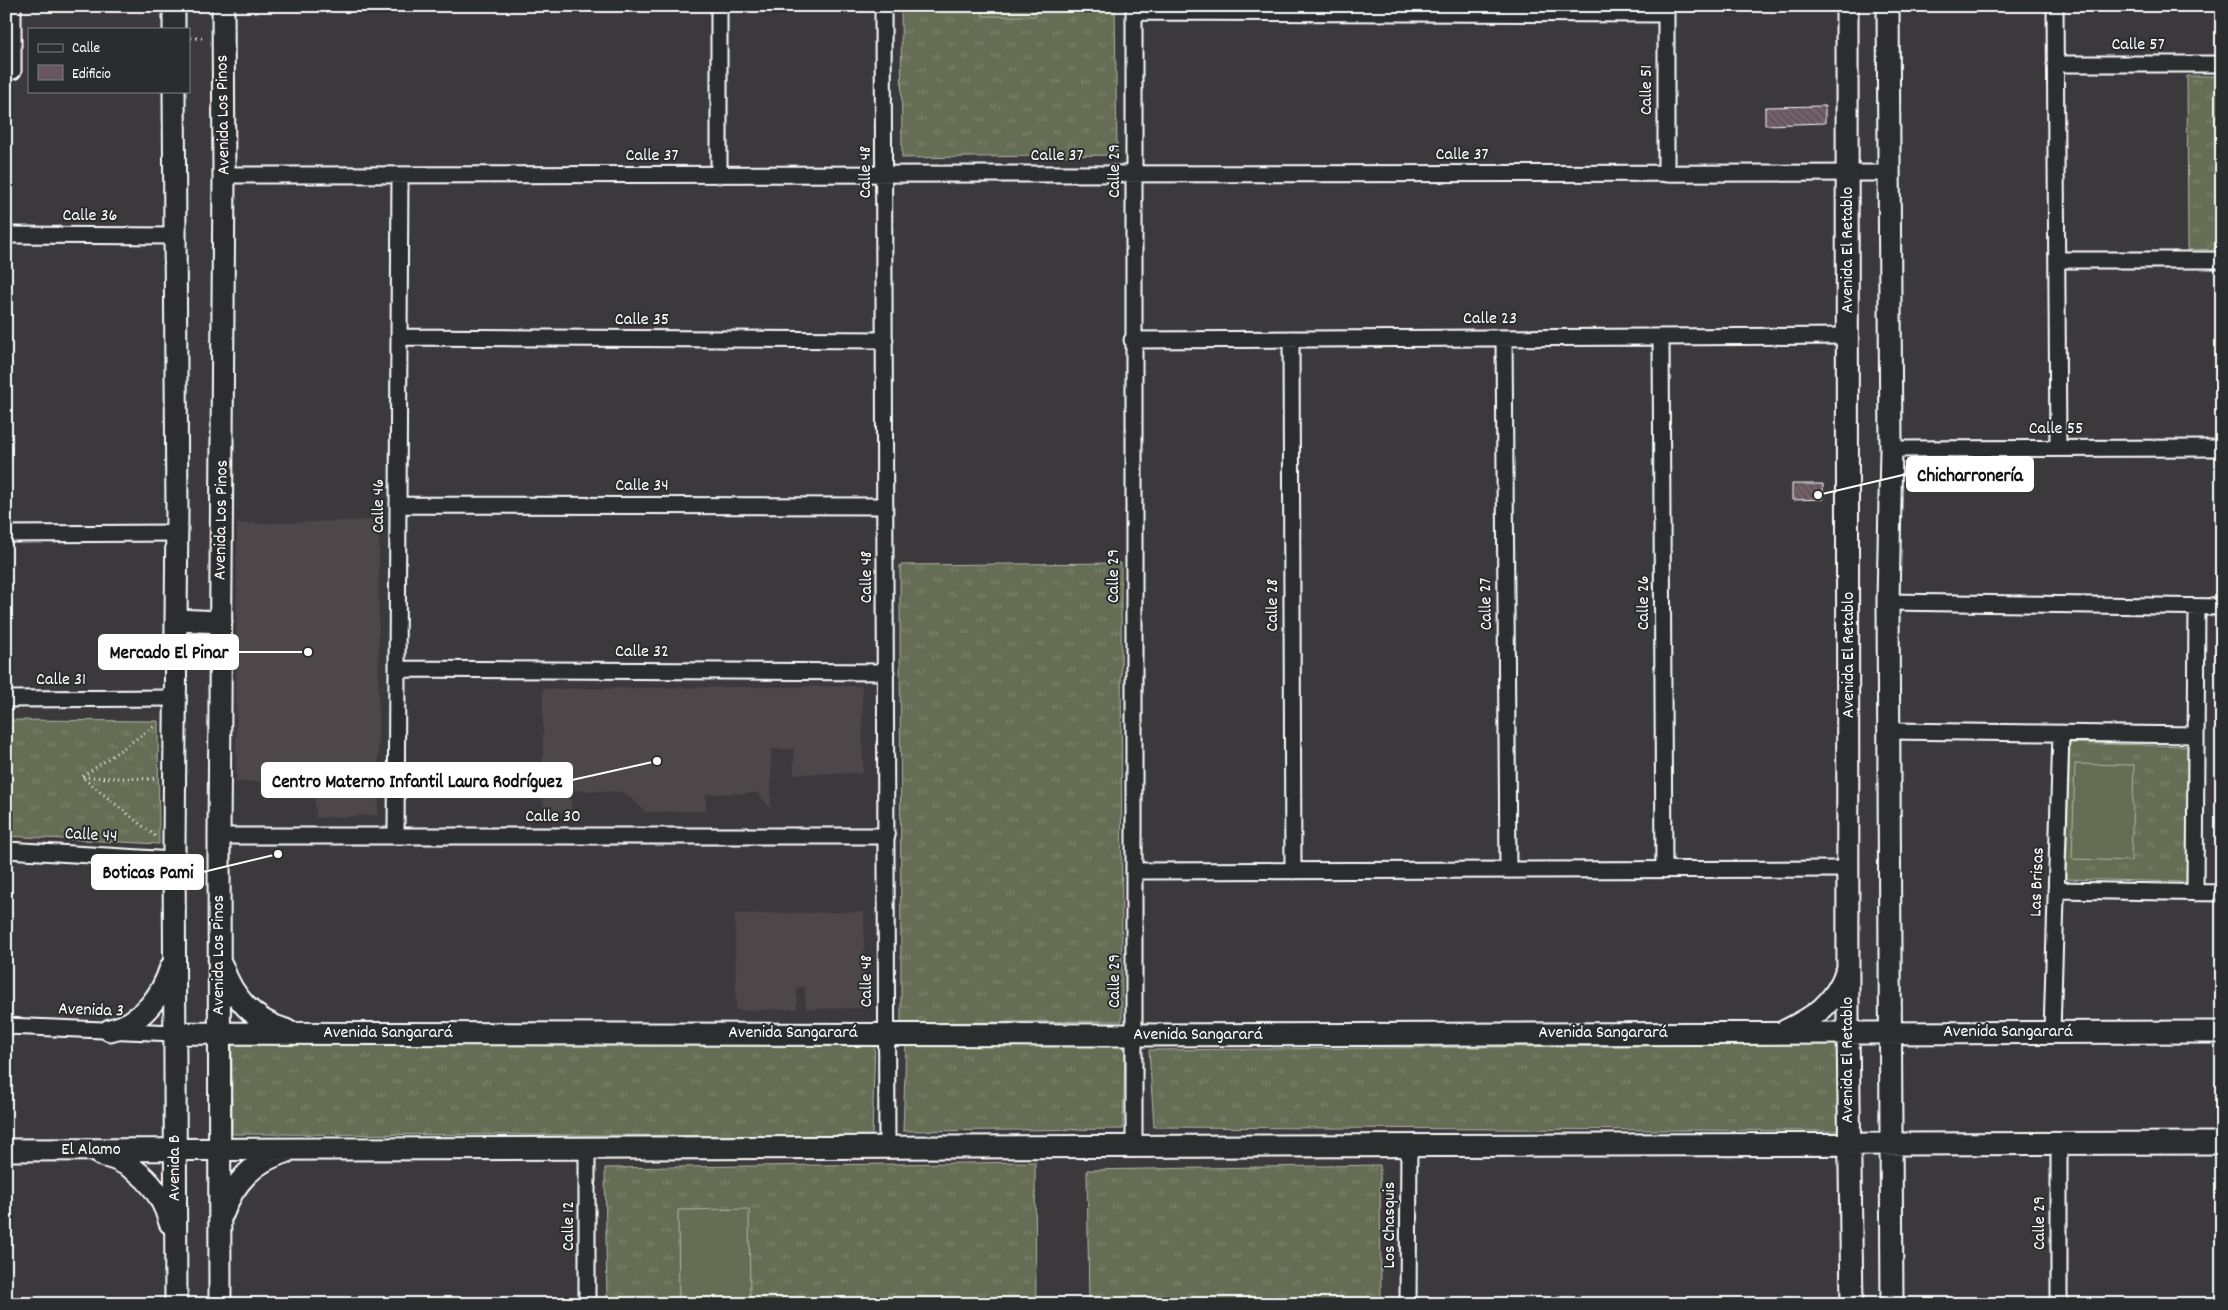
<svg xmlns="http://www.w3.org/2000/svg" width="2228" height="1310" font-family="Dekko,sans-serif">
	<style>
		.built { fill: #4d464a }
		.grass { fill: url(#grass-tufts); stroke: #b2b6aa }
		.garden { fill: #656e54; stroke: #b2b6aa }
		.building { fill: url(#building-back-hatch); stroke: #fff }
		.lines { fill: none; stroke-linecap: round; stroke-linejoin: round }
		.street-casing { stroke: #fff; stroke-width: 19 }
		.secondary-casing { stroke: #fff; stroke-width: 25 }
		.path { stroke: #fff; stroke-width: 3; stroke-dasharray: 1 4; stroke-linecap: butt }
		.street { stroke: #2a2d2e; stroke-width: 15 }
		.secondary { stroke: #2a2d2e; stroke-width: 21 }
		.labels { text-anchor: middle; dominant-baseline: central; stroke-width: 4; stroke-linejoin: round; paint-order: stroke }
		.street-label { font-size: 18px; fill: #fff; stroke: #2a2d2e }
		.leader { fill: none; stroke: #fff; stroke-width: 2 }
		.callout-dot { fill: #fff; stroke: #2a2d2e; stroke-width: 2 }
		.callout { fill: #fff; stroke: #fff; stroke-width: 2 }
		.callout-label { font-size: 19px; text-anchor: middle; font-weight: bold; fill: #111 }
	</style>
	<defs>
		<pattern id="grass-tufts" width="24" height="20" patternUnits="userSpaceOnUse" patternTransform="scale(1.25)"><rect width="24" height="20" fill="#656e54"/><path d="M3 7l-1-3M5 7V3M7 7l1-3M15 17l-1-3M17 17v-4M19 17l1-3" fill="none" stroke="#7c846e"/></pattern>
		<pattern id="building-back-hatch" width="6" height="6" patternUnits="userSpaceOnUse" patternTransform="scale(1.25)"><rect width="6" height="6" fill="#67565d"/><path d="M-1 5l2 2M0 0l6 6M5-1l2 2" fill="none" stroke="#7e6f75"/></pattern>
	</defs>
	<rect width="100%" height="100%" fill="#3c393c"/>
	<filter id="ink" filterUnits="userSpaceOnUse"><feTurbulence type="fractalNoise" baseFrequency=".02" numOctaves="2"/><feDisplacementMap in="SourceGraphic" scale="10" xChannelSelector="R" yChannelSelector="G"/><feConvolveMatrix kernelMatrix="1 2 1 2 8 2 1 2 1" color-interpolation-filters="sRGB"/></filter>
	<g filter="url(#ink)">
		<!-- built -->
		<path class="built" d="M379,520L378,815L316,818L313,781L236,782L237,524Z
			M862,686L863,773L794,774V749H771V809L758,793L706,794V811L646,812L624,792L571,790V812L543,811V689Z
			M864,912V1008L806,1009L805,987H797V1009L736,1010L735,914Z"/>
		<!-- grass -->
		<path class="grass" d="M901,6H1115L1117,155L902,158Z
			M2187,76H2222V249L2188,250Z
			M1121,563L1122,1021L901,1023L900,565Z
			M6,720L158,721L159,844L6,836Z
			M2070,743L2190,746L2186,882L2066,879Z
			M875,1041L872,1136L232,1134V1043Z
			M906,1044H1125L1123,1129L903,1131Z
			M1837,1044L1839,1131L1154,1127L1149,1050Z
			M1035,1162L1036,1304H607L605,1168Z
			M1380,1165L1381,1304H1089L1087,1170Z"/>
		<!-- garden -->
		<path class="garden" d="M983,6H1036V16H983Z
			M2075,764L2134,765L2131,861L2072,859Z
			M749,1209L750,1304H679L678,1210Z"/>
		<!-- building -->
		<path class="building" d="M1825,106V123L1765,125V107Z
			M1792,484H1823V499L1792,500Z"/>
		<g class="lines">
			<!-- street casing -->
			<g class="street-casing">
				<path id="street" d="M13,6V71
					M883,6L887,1147
					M1134,6V1146
					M2055,6L2058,448
					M1134,12L1666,14
					M2055,64H2222
					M1666,174V6
					M224,175L1889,173
					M719,175V6
					M6,235L175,236
					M2058,260H2222
					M399,337L885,340
					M1661,337L1664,870
					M1504,338L1508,870
					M1291,339L1293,871
					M1132,340L1849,336
					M1891,449L2222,448
					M398,505L885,506
					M6,534L177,533
					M1888,602L2222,607
					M397,669L886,672
					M6,699L175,698
					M1890,731L2196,735
					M219,836H887
					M396,836L400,175
					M6,850L174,860
					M1134,871L1849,869
					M2056,890L2222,893
					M2195,893L2197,607
					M6,1026L175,1033
					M2052,1032L2061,733
					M587,1304V1148
					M1408,1304L1409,1145
					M2059,1304V1143"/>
			</g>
			<!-- secondary casing -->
			<g class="secondary-casing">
				<path id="secondary" d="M1847,6L1848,1032L1852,1304
					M1888,6L1891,449L1888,602L1892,1304
					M174,29V6
					M174,91L177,511L174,843L176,1304
					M176,620L221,622
					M222,966C232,997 254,1021 286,1030
					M110,1030C142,1023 162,996 171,967
					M1785,1031C1816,1016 1833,1005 1846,973
					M175,1033L1134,1035L2222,1032
					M6,1150L2222,1143
					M102,1155C137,1164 161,1188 170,1223
					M223,1213C233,1183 255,1160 286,1152
					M220,1304L219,836L224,175L223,6"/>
			</g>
			<!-- path -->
			<path class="path" d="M191,38H205
				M83,777L154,779
				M155,836L82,777L156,725"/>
			<!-- street -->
			<use href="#street" class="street"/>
			<!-- secondary -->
			<use href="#secondary" class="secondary"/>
		</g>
	</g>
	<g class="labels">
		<!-- street labels -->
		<g class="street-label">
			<text x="2138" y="45">Calle 57</text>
			<text transform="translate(1647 90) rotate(-90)">Calle 51</text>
			<text transform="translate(224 115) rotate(-91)">Avenida Los Pinos</text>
			<text x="1462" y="155">Calle 37</text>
			<text x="652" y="156">Calle 37</text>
			<text x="1057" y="156">Calle 37</text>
			<text transform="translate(1115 171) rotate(-90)">Calle 29</text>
			<text transform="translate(866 172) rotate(-90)">Calle 48</text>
			<text x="90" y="216">Calle 36</text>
			<text transform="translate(1848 250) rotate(-90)">Avenida El Retablo</text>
			<text x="1490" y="319">Calle 23</text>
			<text x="642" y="320">Calle 35</text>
			<text x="2056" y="429">Calle 55</text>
			<text x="642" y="486">Calle 34</text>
			<text transform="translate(379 506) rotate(-90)">Calle 46</text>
			<text transform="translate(222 520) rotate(-89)">Avenida Los Pinos</text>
			<text transform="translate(1114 576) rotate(-90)">Calle 29</text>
			<text transform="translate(867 577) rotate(-90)">Calle 48</text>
			<text transform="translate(1644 603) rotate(-90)">Calle 26</text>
			<text transform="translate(1487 604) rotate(-91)">Calle 27</text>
			<text transform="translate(1273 605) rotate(-90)">Calle 28</text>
			<text x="642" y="652">Calle 32</text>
			<text transform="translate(1849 655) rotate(-90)">Avenida El Retablo</text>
			<text x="61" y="680">Calle 31</text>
			<text x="553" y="817">Calle 30</text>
			<text transform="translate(91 836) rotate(3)">Calle 44</text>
			<text transform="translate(2038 882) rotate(-88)">Las Brisas</text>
			<text transform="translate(219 955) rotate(-90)">Avenida Los Pinos</text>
			<text transform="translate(867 981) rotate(-90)">Calle 48</text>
			<text transform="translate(1115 981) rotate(-90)">Calle 29</text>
			<text transform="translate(91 1011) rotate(2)">Avenida 3</text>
			<text x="2008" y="1032">Avenida Sangarará</text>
			<text x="388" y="1033">Avenida Sangarará</text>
			<text x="793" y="1033">Avenida Sangarará</text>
			<text x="1603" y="1033">Avenida Sangarará</text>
			<text x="1198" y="1035">Avenida Sangarará</text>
			<text transform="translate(1848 1060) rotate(-90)">Avenida El Retablo</text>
			<text x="91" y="1150">El Alamo</text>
			<text transform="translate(175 1168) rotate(-90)">Avenida B</text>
			<text transform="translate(2040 1223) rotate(-90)">Calle 29</text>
			<text transform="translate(1390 1225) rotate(-90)">Los Chasquis</text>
			<text transform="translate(569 1226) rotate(-90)">Calle 12</text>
		</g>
	</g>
	<!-- callouts -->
	<path class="leader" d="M1818 495L1907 474M308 652L238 652M657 761L572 780M278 854L203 872"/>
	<g class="callout-dot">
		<circle cx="1818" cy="495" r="5"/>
		<circle cx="308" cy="652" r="5"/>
		<circle cx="657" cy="761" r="5"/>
		<circle cx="278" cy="854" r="5"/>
	</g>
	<g class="callout">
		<rect x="1907" y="457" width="126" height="34" rx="5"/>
		<rect x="99" y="635" width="139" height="34" rx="5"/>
		<rect x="262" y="763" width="310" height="34" rx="5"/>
		<rect x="92" y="855" width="111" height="34" rx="5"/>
	</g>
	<g class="callout-label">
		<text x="1970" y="481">Chicharronería</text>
		<text x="169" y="658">Mercado El Pinar</text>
		<text x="417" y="787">Centro Materno Infantil Laura Rodríguez</text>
		<text x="148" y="878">Boticas Pami</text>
	</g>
	<!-- margin -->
	<rect width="2228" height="1310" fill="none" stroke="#2a2d2e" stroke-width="25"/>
	<rect x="12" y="12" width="2203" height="1285" fill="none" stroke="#fff" stroke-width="2" filter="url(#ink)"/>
	<!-- legend -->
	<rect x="28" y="28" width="162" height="65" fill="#2a2d2e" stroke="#7f8182"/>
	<rect x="38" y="44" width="25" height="8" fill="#2a2d2e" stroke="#7f8182"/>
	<text x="72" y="52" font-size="15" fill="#ffffff">Calle</text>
	<rect x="38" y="65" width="25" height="15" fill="#67565d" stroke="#7f8182"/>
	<text x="72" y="78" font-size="15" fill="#ffffff">Edificio</text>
</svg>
